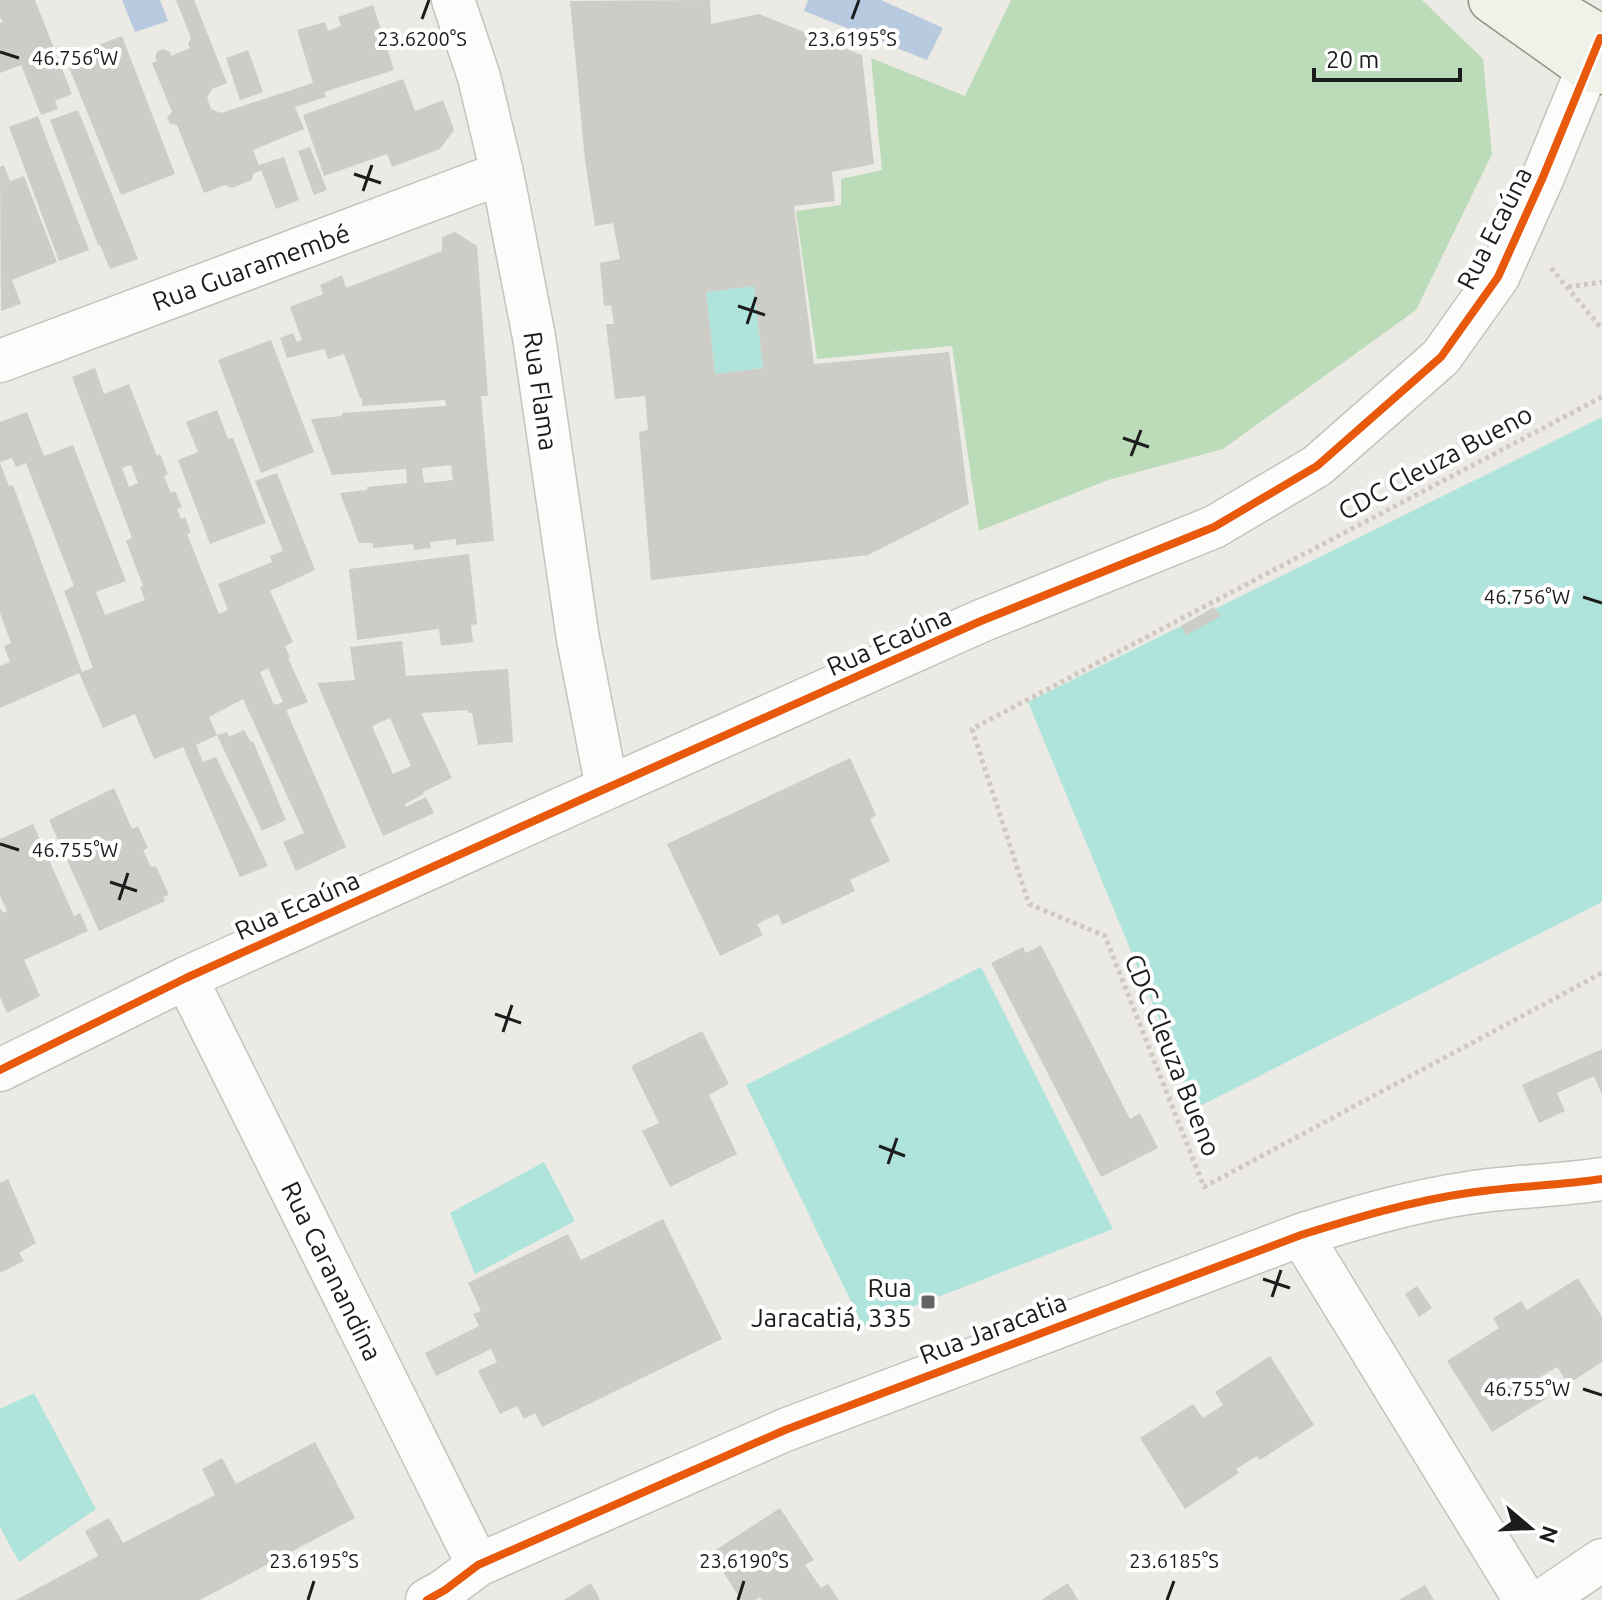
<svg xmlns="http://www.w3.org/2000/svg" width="1602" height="1600" font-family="Ubuntu,sans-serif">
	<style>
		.forest { fill: #bcdbb9 }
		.pitch { fill: #aee4dc }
		.water { fill: #b7cadf }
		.building { fill: #cdccc7; fill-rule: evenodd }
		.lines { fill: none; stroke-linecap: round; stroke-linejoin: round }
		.street-casing { stroke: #c3c3c0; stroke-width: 45 }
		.secondary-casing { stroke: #8c957c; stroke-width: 47 }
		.path { stroke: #d2c8c2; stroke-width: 5; stroke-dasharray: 4 4; stroke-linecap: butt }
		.street { stroke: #fcfcfb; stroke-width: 42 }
		.secondary { stroke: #eff2e9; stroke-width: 44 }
		.cycleway-casing { stroke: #fff; stroke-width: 13 }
		.cycleway { stroke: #e8590c; stroke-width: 8 }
		.ticks { fill: none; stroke: #1c1c1c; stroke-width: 3 }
		.poi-dot { fill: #646462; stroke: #fff; stroke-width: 3 }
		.labels { text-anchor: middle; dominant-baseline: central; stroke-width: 8; stroke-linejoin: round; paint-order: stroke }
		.street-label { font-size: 26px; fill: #1c1c1c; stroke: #fff }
		.poi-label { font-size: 26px; fill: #1c1c1c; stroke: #fff; text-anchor: end }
		.ticks-label { font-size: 20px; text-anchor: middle; fill: #1c1c1c; stroke: #fff; stroke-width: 8; stroke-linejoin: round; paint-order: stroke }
	</style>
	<rect width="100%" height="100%" fill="#ebeae4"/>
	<!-- forest -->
	<path class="forest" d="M1011,0H1422L1483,59L1492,154L1416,310L1223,449L1108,480L979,531L952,346L817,359L796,211L841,205V179L882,170L871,58L965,96Z"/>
	<!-- pitch -->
	<path class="pitch" d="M754,286L763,368L715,374L706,292Z
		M1602,417V902L1196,1108L1028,702Z
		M981,967L1113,1229L863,1326L746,1085Z
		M544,1162L575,1221L475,1274L450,1213Z
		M34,1393L96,1509L19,1562L0,1527V1409Z"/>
	<!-- water -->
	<path class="water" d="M122,0H160L168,21L135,32Z
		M808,0H881L943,28L927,60L804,11Z"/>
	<!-- building -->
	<path class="building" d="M0,0H35L72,94L55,101L58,109L41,115L21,65L0,73V23L3,22L0,17Z
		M176,0H194L227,83L212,89L207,98L211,109L221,113L313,83L297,30L325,22L328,31L341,26L338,17L373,5L394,70L324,92L326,97L295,107L304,129L253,150L259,165L284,157L299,200L276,209L261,170L253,174L252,180L232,188L225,185L204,193L177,125L170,124L167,118L172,112L152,63L157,61L155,57L157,52L163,49L170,52L171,56L190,48L188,44L191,38Z
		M710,0L711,24L759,14L862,55L874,164L832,172L835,201L794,206L814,364L949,352L969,504L868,555L651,580L639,432L648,430L645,396L615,399L606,324H614L611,305L604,306L600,263L620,259L613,223L595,226L585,160L570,1ZM754,286L763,368L715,374L706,292Z
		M122,36L175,174L121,195L65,58Z
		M248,50L263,92L240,100L226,58Z
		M403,79L415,111L443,100L454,130L440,149L392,167L387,154L324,176L303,115Z
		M78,110L138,259L110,269L100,245H98L50,120Z
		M38,116L89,250L59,261L9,127Z
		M310,147L327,190L314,195L298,151Z
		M4,165L10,181L24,176L57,262L12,280L21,304L1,311L0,167Z
		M455,232L477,246L488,396H481L494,541L456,545V539L430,542L431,548L414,550L413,544L373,548V543H359L340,493L367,490V487L407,483L406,469L332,475L311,419L342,416V413L446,406L445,400L362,406V398H360L344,354L328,359L324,349L287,358L280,338L293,333L297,342L302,340L290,307L323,294L320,285L342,275L346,288L442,251V237ZM451,465L453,480L424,483L422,468Z
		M271,340L314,452L261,473L218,360Z
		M95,368L104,394L129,384L157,456L160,454L168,474L164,476L171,493L175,491L182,507L177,509L181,519L185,517L191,533L187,534L219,614L228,610L218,584L272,562L270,556L283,551L255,481L277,473L315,570L270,591L293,642L285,646L290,657L288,658L308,702L286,710L346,847L296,871L283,842L304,833L243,699L209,717L217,735L196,745L203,762L216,757L268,866L240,877L183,747L154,759L135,714L103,728L79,673L0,708V666L10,662L4,646L11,643L0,613V463L9,486L13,485L82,672L93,668L64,591L74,586L26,463L16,467L12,458L0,462V422L27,412L44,456L73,445L126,581L96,592L105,615L145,600L140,587L143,586L126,541L132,538L72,377ZM131,465L138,483L129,487L122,468ZM268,668L283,702L274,705L260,672Z
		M217,410L228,439L233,438L266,523L210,544L178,460L198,452L186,422Z
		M469,554L477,624L471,625L473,642L441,646L439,629L357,640L349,569Z
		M1214,607L1221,616L1186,635L1181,626Z
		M402,641L406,676L508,669L513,742L478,745L472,713H468V710L421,713L452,778L423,792L424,794L405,804L406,807L426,797L434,813L383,836L317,683L355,680L350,647ZM390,718L411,766L393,774L372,726Z
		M244,730L251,742L253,741L286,820L262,831L217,735L227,732L229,737Z
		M850,758L876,815L870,819L890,861L850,880L855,891L782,925L778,914L757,924L763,935L720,956L667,844Z
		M114,788L132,829L138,826L148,848L143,850L151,867L156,866L169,895L163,897L165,901L99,931L49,820Z
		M33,824L74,916L80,913L88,931L24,960L40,996L7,1013L0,997V908L3,913L7,911L0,896V839Z
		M1041,945L1130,1119L1140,1113L1158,1148L1101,1177L991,963L1023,947L1026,953Z
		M702,1031L729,1084L709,1095L737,1154L670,1187L642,1131L659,1123L631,1066Z
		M1602,1049V1095L1594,1076L1557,1093L1565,1111L1539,1123L1522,1085Z
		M8,1179L36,1243L19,1253L24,1261L0,1273V1183Z
		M663,1219L722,1339L542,1427L535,1413L524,1419L517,1406L500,1414L478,1371L497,1362L491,1349L436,1376L425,1353L479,1326L473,1314L481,1311L468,1283L568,1234L581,1260Z
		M1578,1278L1602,1317V1362L1568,1384L1557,1367L1535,1380L1547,1398L1492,1432L1447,1361L1499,1328L1493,1318L1521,1301L1527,1310Z
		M1417,1286L1432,1308L1419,1317L1405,1294Z
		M1270,1356L1314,1425L1260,1460L1257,1456L1236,1469L1239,1473L1185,1509L1140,1438L1193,1404L1203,1418L1223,1405L1215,1392Z
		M315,1442L355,1518L200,1600H16L98,1556L85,1531L109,1518L123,1543L215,1495L202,1469L222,1458L236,1484Z
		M780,1508L814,1560L805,1565L821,1588L828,1584L839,1600H762L760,1597L755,1600H741L711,1553Z
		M591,1583L600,1599L598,1600H564Z
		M1068,1583L1078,1600H1041Z
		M1425,1585L1434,1600H1399Z"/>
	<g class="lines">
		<!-- street casing -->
		<g class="street-casing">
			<path id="street" d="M453,0L479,77L502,173L534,337L578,639L607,788
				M0,361L502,173
				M186,978L478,1565
				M0,1070L186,978L607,788L981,621L1214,527L1317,466L1441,357L1498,277L1543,177L1600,38
				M1301,1235L1525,1600
				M427,1600L445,1590L478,1565L785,1430L1301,1235C1355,1218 1412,1201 1468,1193C1512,1186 1557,1186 1602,1179
				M1543,1600L1602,1560"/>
		</g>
		<!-- secondary casing -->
		<g class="secondary-casing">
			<path id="secondary" d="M1491,0L1588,69L1602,72
				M1538,0L1602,38"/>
		</g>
		<!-- path -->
		<path class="path" d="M1551,268L1602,329
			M1568,287L1602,282
			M1602,397L972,729L1029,904L1105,936L1204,1187L1602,973"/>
		<!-- street -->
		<use href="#street" class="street"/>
		<!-- secondary -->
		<use href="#secondary" class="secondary"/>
		<!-- cycleway casing -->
		<g class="cycleway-casing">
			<path id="cycleway" d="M0,1070L186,978L607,788L981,621L1214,527L1317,466L1441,357L1498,277L1543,177L1600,38
				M427,1600L445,1590L478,1565L785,1430L1301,1235C1355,1218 1412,1201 1468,1193C1512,1186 1557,1186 1602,1179"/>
		</g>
		<!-- cycleway -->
		<use href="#cycleway" class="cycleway"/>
	</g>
	<!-- ticks -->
	<path class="ticks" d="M422,19L429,0M852,19L859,0M0,52L19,58M354,174L381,183M363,191L372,165M738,306L765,315M747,324L756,297M1123,438L1149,447M1131,456L1141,430M1583,597L1602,603M0,844L19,850M110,882L137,891M119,900L128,873M495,1014L521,1023M503,1032L512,1005M879,1146L905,1156M888,1164L897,1138M1263,1279L1290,1288M1272,1297L1281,1270M1583,1389L1602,1395M308,1600L314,1581M738,1600L744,1581M1167,1600L1174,1581"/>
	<!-- markers -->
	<rect class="poi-dot" x="920" y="1294" width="16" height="16" rx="4"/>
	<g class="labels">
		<!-- street labels -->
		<g class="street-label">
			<text transform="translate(1494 228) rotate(-63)">Rua Ecaúna</text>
			<text transform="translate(251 267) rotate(-20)">Rua Guaramembé</text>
			<text transform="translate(541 391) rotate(82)">Rua Flama</text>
			<text transform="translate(1435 462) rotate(-28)">CDC Cleuza Bueno</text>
			<text transform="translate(889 641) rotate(-24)">Rua Ecaúna</text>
			<text transform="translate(297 905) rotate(-24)">Rua Ecaúna</text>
			<text transform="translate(1173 1055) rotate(68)">CDC Cleuza Bueno</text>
			<text transform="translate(332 1271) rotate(64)">Rua Caranandina</text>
			<text transform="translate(993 1328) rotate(-21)">Rua Jaracatia</text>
		</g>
		<!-- poi labels -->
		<g class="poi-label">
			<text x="912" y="1287">Rua<tspan x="912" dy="30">Jaracatiá, 335</tspan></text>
		</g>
	</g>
	<g class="ticks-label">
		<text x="422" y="46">23.6200°S</text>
		<text x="852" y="46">23.6195°S</text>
		<text x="75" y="65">46.756°W</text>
		<text x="1527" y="604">46.756°W</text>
		<text x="75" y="857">46.755°W</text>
		<text x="1527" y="1396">46.755°W</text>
		<text x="314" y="1568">23.6195°S</text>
		<text x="744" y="1568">23.6190°S</text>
		<text x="1174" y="1568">23.6185°S</text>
	</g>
	<!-- north arrow -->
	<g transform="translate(1530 1528) rotate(109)" stroke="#ffffff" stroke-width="6" paint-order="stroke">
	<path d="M0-6L14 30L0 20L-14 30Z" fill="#1c1c1c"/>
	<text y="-12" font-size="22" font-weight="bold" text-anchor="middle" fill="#1c1c1c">N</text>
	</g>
	<!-- scale -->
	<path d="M1314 68v12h146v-12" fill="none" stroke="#1c1c1c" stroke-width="4"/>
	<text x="1326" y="68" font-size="24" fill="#1c1c1c" stroke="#ffffff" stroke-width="6" paint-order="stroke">20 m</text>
</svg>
